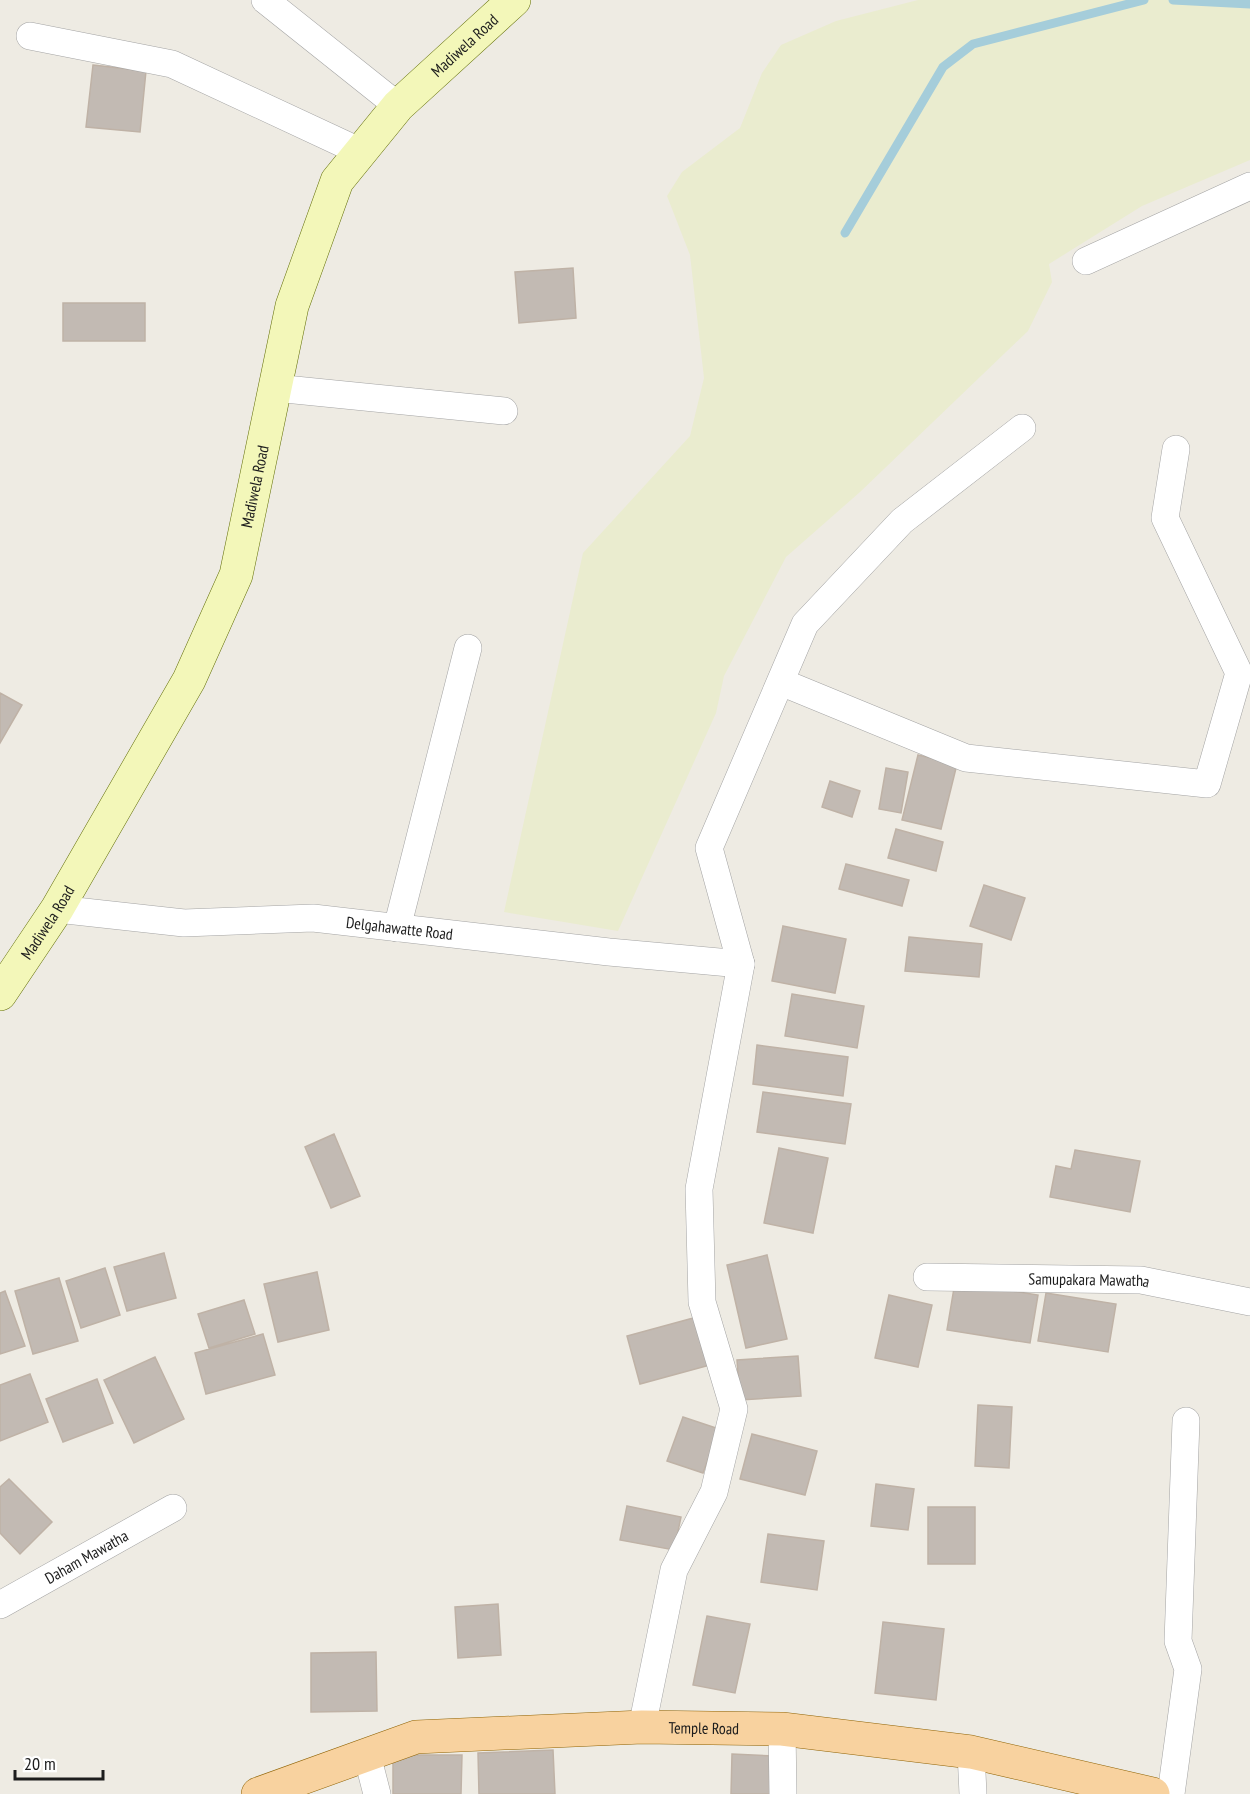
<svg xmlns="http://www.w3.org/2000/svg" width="1250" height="1794" font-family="'PT Sans Narrow',sans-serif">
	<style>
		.farmland { fill: #eaeccf }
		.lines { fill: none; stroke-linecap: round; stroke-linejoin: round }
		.stream { stroke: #a5cdda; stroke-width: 9 }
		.building { fill: #c2bab3; stroke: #bfb2a6; stroke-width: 1.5 }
		.minor-casing { stroke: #a4a4a4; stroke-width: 28 }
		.secondary-casing { stroke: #636f09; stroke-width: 34 }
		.primary-casing { stroke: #906406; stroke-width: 34 }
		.minor { stroke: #fff; stroke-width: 27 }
		.secondary { stroke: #f3f7b9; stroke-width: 33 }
		.primary { stroke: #f8d29f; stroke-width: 33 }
		.labels { text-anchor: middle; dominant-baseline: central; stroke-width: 4.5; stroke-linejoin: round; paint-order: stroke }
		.street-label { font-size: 16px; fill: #1d1d1d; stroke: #fff }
	</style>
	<rect width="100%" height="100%" fill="#eeebe3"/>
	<!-- farmland -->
	<path class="farmland" d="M918,0H1250V160L1142,206L1049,264L1052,282L1028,331L860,492L786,557L724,676L716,713L618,931L504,912L583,553L690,436L704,378L690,255L667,196L682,172L740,128L762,73L781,45L836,21Z"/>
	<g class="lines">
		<!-- stream -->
		<path class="stream" d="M1173,0L1250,4
			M845,233L943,67L973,44L1144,0"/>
	</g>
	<!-- building -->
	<path class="building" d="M93,65L146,71L140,132L86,127Z
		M573,268L576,318L519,323L515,272Z
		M63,303H145V341H63Z
		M0,693L22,705L0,743Z
		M918,755L957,764L941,829L902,820Z
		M886,768L908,772L901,813L879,809Z
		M830,781L860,791L852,817L822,807Z
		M896,829L943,842L936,871L888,858Z
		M846,864L909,880L902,906L839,889Z
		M984,885L1025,898L1011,940L970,926Z
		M783,926L846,939L835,993L772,981Z
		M909,937L982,944L979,977L905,971Z
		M792,994L864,1006L857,1048L785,1036Z
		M757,1045L848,1057L843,1096L753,1084Z
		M763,1092L851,1104L845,1144L757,1132Z
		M334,1134L360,1196L331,1208L305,1147Z
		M779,1148L828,1158L813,1233L764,1223Z
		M1075,1150L1140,1161L1130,1212L1050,1197L1056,1166L1071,1169Z
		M164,1253L176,1298L127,1311L114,1267Z
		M767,1255L787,1339L746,1348L727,1265Z
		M105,1268L120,1315L81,1328L66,1281Z
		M317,1272L329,1330L278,1342L264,1284Z
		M59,1278L78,1341L33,1354L15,1291Z
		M955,1282L1038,1295L1030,1343L947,1330Z
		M5,1291L25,1346L0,1354V1293Z
		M1046,1293L1116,1304L1108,1352L1038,1341Z
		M889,1295L932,1305L918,1367L875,1358Z
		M244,1300L255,1334L209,1348L198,1314Z
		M697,1317L710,1365L640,1384L627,1336Z
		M263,1334L275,1375L206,1394L195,1353Z
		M798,1356L801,1396L740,1400L737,1360Z
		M155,1357L184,1419L134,1443L104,1380Z
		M30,1374L48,1422L0,1441V1385Z
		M97,1379L113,1423L63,1442L46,1399Z
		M978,1405L1012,1407L1009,1468L975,1466Z
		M683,1417L719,1429L703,1473L667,1461Z
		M752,1434L817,1451L805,1495L740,1479Z
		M9,1479L52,1522L20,1554L0,1533V1487Z
		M876,1484L914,1489L908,1530L871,1526Z
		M627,1506L681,1517L674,1550L620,1540Z
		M928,1507H975V1564H928Z
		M768,1534L824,1541L817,1590L761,1582Z
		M498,1604L501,1655L458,1658L455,1607Z
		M707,1616L750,1624L735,1693L693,1685Z
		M883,1622L944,1629L936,1700L875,1693Z
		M376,1652L377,1711L311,1712V1653Z
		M553,1750L555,1794H479L478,1753Z
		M732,1754L774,1756L772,1794H731Z
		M393,1755H462L461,1794H393Z"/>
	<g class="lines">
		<!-- minor casing -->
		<g class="minor-casing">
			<g id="minor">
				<path d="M265,0L398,106"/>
				<path d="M30,36L172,64L361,152"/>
				<path d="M1086,261L1250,186"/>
				<path d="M275,388L504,411"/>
				<path d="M781,682L966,758L1207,784L1239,673L1165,518L1176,449"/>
				<path id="s1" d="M57,909L184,923L313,918L609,952L741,964"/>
				<path d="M397,928L468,648"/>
				<path id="s2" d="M927,1277L1141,1280L1250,1302"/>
				<path id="s3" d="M0,1605L173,1508"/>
				<path d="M642,1727L674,1570L714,1492L734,1409L702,1302L699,1189L741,964L709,848L805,624L902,521L1022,428"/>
				<path d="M782,1729L783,1794"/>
				<path d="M971,1752L973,1794"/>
				<path d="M367,1755L377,1794"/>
				<path d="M1171,1794L1188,1669L1178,1641L1186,1421"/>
			</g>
		</g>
		<!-- secondary casing -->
		<g class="secondary-casing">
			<g id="secondary">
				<path id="s4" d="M0,994L57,909L189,680L236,575L292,306L337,181L398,106L514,0"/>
			</g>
		</g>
		<!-- primary casing -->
		<g class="primary-casing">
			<g id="primary">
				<path id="s5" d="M258,1794L416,1737L642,1727L782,1729L971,1752L1153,1794"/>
			</g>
		</g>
		<!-- minor -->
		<use href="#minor" class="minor"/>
		<!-- secondary -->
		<use href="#secondary" class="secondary"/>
		<!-- primary -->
		<use href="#primary" class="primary"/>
	</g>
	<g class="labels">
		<!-- street labels -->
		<g class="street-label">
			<text stroke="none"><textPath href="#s4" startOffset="1076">Madiwela Road</textPath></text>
			<text stroke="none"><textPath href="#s4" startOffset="572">Madiwela Road</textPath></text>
			<text stroke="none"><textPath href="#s4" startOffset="86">Madiwela Road</textPath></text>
			<text stroke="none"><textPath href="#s1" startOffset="344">Delgahawatte Road</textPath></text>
			<text stroke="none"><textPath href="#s2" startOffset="162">Samupakara Mawatha</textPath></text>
			<text stroke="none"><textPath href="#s3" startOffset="99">Daham Mawatha</textPath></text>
			<text stroke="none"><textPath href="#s5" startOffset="456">Temple Road</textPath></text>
		</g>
	</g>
	<!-- scale -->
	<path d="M15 1770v9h88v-9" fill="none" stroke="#1d1d1d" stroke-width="3"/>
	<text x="24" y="1770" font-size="18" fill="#1d1d1d" stroke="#ffffff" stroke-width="4.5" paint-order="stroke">20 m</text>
</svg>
